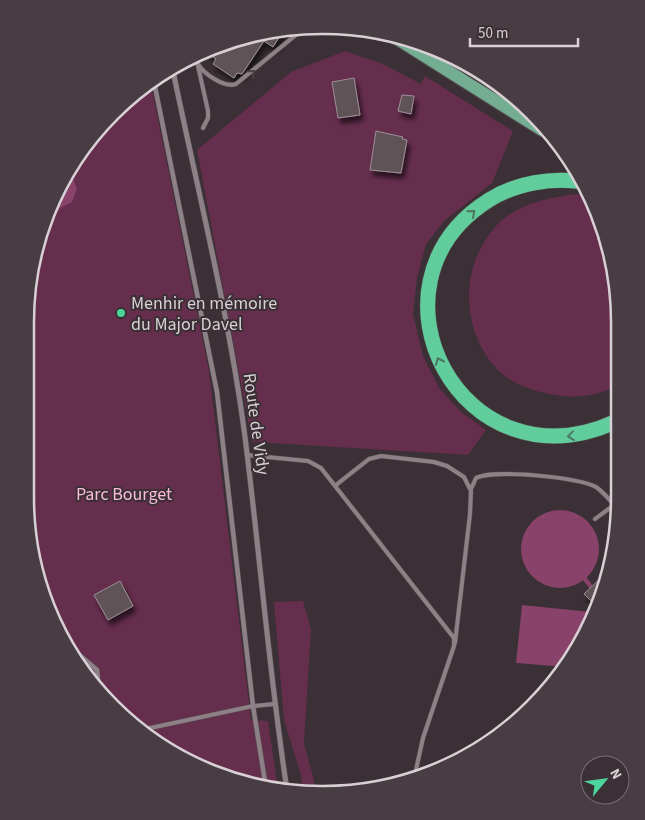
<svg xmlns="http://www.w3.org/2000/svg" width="645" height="820" font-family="'Source Sans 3',sans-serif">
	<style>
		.green { fill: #662e4d }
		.water { fill: #894269 }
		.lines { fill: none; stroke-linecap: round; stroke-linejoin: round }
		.stream { stroke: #894269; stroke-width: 4.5 }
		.building { fill: #5e5258; stroke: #9c8f95; filter: url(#shadow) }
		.service-casing { stroke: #544c50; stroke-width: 5 }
		.pedestrian-casing { stroke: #544c50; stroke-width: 5.5 }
		.minor-casing { stroke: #544c50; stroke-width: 6 }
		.primary-casing { stroke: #544c50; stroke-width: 14 }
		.motorway-casing { stroke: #544c50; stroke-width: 16 }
		.service { stroke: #8d8086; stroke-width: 4 }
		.pedestrian { stroke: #8d8086; stroke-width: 4.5 }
		.minor { stroke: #8d8086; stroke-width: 5 }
		.primary { stroke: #73ae93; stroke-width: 12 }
		.motorway { stroke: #61cc9c; stroke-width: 15 }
		.oneway { stroke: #4b4045 }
		.oneway2 { stroke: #4c7663 }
		.poi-dot { fill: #4bd49b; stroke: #3a3035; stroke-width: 2 }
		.labels { text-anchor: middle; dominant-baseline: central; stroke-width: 4; stroke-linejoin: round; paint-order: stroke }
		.poi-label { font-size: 18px; fill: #d8d0d4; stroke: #3a3035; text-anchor: start }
		.street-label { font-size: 18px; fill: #d8d0d4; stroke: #3a3035 }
		.park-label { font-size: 18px; fill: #fabbda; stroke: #3a3035 }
		.rim { fill: none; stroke: #d8d0d4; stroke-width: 2.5 }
	</style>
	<defs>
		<filter id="shadow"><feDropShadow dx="3" dy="5.5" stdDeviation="2.5" flood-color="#0009"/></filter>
	</defs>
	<rect width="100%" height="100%" fill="#3a3035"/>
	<!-- green -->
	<path class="green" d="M345,51L383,64L421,84L425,76L513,131L492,183L444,221L426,244L417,278L413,314L423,356L439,388L461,412L486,430L468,455L252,442L197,150L291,72Z
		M151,85L209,371L251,720L268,721L278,789L246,785L174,755L112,708L65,646L35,575L25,497L26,303L41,227L87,141Z
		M576,194L590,196L604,227L619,303L618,385C601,395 575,399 556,395C534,392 510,384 495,367C460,327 460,264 497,225C518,203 548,198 576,194Z
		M303,601L311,629L304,744L314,780V794L302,792L301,775L284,720L274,602Z"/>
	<!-- water -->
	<path class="water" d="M70,172L77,189L72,202L47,215Z
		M521 549a39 39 0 1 1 78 0a39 39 0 1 1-78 0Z
		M522,605L591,612L566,667L516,663Z"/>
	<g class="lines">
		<!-- stream -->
		<path class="stream" d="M585,579L595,592"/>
	</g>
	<!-- building -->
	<path class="building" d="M285,28L273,47L264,41L242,74L237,73L234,78L213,64L216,59L208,53Z
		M354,78L360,115L338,118L332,82Z
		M402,95L414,96L411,114L398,111Z
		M376,131L403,137L402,139L407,140L401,173L370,170Z
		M608,571L597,598L594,604L584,594Z
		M120,581L133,606L108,620L94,595Z"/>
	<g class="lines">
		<!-- service casing -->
		<g class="service-casing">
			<path id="service" d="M196,57L208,111V118L203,128
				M198,64C204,74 224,88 236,84L303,29
				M247,455L308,461L321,468L454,638V646L423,738L414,779
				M336,485L369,459L381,456L434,462L447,466L464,477L471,491L470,514L455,643
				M471,489L476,478C492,469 579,477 596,487C603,492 610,500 615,506
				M595,519L614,505
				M141,730L253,706L274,704"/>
		</g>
		<!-- pedestrian casing -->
		<g class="pedestrian-casing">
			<path id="pedestrian" d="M154,82L217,392L253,706L266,788
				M63,641L97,670L99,690"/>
		</g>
		<!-- minor casing -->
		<g class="minor-casing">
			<path id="minor" d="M172,66C197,188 229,314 245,437C260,555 269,673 287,790"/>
		</g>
		<!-- primary casing -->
		<g class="primary-casing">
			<path id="primary" d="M391,35L542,130"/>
		</g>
		<!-- motorway casing -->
		<g class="motorway-casing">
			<path id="motorway" d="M584,182C552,177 516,183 489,200C354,285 462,493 617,421"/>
		</g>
		<!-- service -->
		<use href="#service" class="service"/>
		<!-- pedestrian -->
		<use href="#pedestrian" class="pedestrian"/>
		<!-- minor -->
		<use href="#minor" class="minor"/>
		<!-- primary -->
		<use href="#primary" class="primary"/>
		<!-- motorway -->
		<use href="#motorway" class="motorway"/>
	</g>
	<!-- one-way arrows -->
	<defs><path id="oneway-chevron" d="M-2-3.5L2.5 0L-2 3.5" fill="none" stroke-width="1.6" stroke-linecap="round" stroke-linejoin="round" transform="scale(1.25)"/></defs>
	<use class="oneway" href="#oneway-chevron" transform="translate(252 73) rotate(-40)"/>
	<g class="oneway2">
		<use href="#oneway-chevron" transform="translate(472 213) rotate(-41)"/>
		<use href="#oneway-chevron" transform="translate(439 361) rotate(-114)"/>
		<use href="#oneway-chevron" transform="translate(571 436) rotate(173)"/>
	</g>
	<!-- markers -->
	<circle class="poi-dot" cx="121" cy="313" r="5"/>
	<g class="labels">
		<!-- poi labels -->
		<g class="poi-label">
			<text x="131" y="303">Menhir en mémoire<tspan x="131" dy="21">du Major Davel</tspan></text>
		</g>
		<!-- street labels -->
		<g class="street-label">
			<text transform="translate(256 424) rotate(82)">Route de Vidy</text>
		</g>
		<!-- park labels -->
		<g class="park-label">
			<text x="124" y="494">Parc Bourget</text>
		</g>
	</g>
	<!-- crop -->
	<path d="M0 0H645V820H0ZM322 34H323A288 288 0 0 1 611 322V498A288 288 0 0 1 323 786H322A288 288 0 0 1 34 498V322A288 288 0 0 1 322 34Z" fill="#473d42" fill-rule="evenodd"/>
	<path class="rim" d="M322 34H323A288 288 0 0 1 611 322V498A288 288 0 0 1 323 786H322A288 288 0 0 1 34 498V322A288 288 0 0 1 322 34Z"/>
	<!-- north arrow -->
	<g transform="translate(605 780) rotate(61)"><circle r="24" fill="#3a3035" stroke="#797075"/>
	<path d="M0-4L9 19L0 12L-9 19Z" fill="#4bd49b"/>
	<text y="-8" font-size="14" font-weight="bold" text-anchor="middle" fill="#d8d0d4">N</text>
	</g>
	<!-- scale -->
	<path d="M470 38v8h108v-8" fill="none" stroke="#d8d0d4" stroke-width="2.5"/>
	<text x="478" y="38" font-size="15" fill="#d8d0d4" stroke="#3a3035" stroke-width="4" paint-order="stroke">50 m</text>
</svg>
